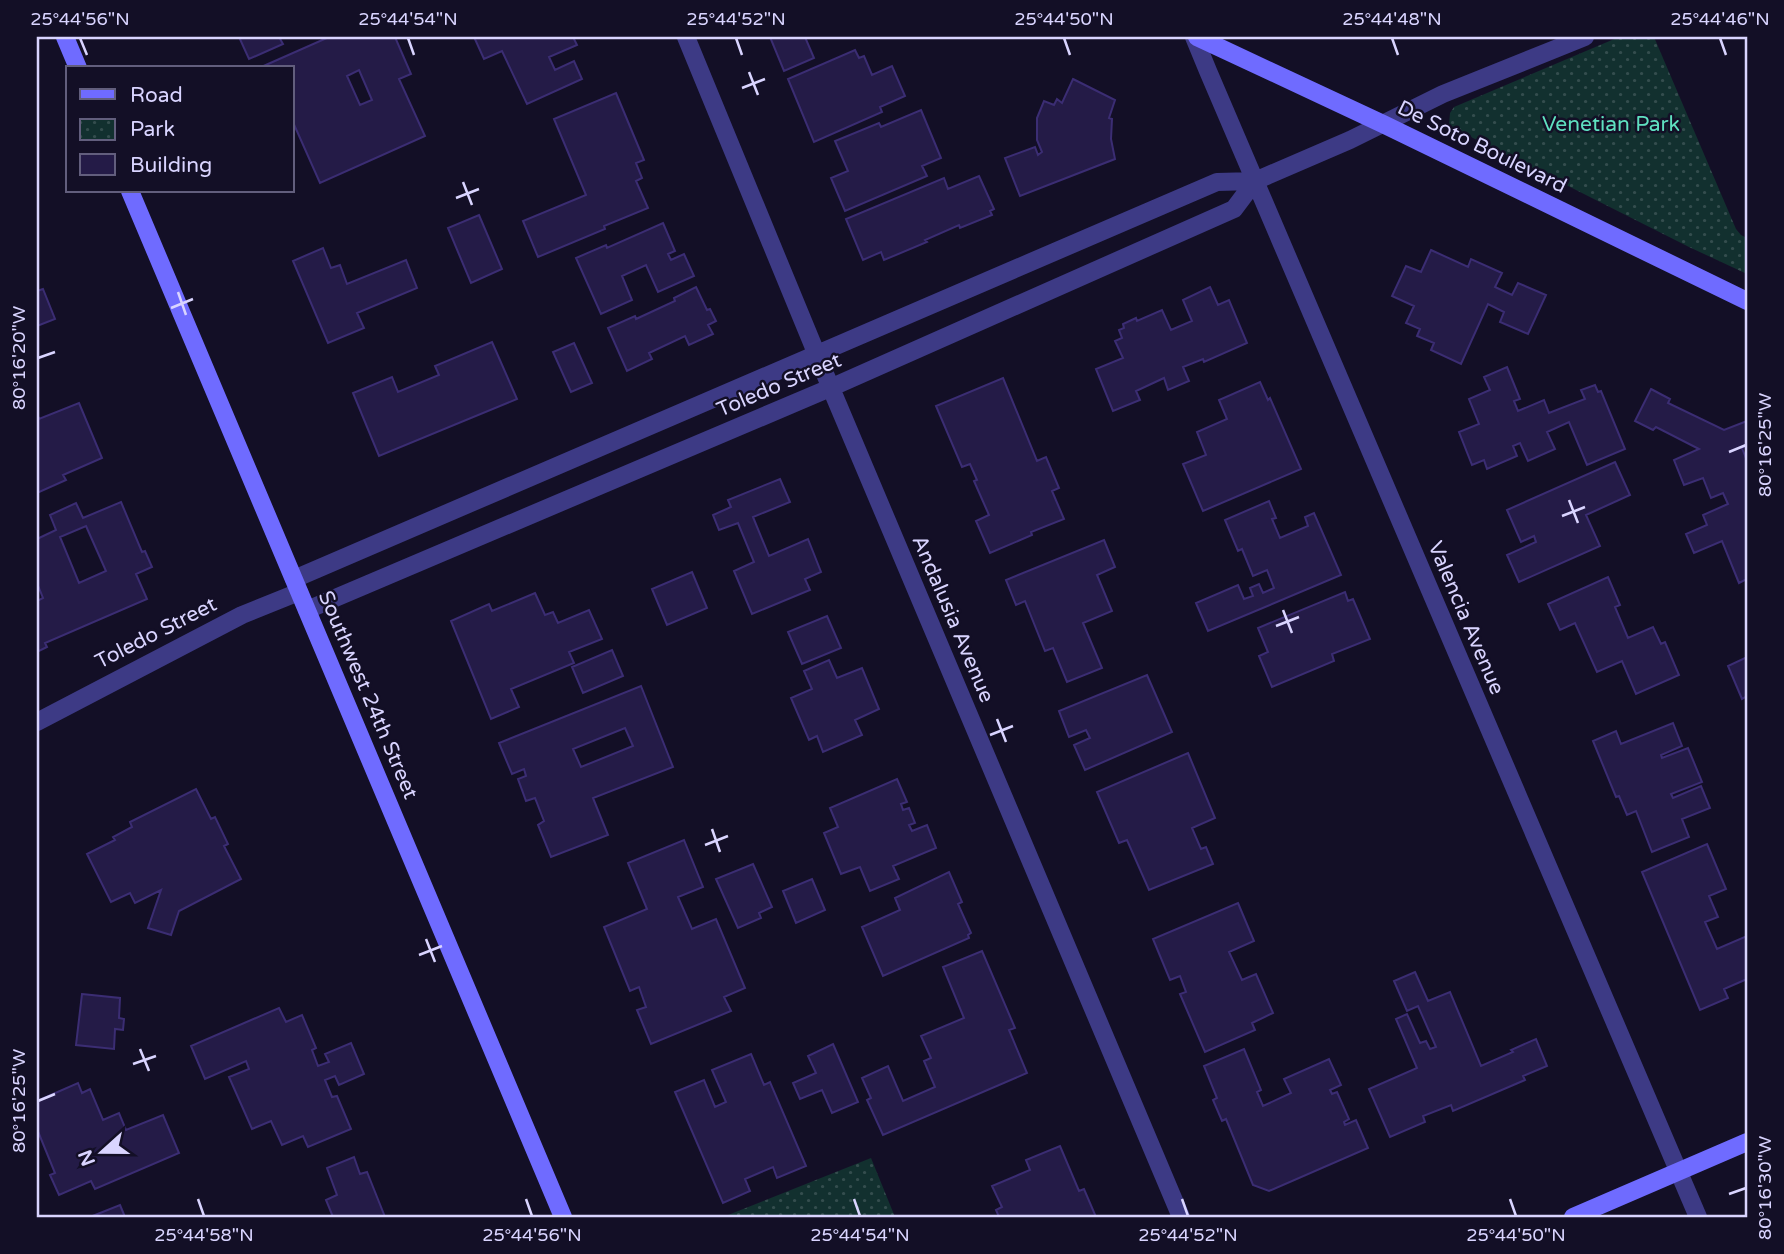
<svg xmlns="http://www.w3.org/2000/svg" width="1784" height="1254" font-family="'Varela Round',sans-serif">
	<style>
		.park { fill: url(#park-dots) }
		.building { fill: #241b47; stroke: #3b2d73; stroke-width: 2; fill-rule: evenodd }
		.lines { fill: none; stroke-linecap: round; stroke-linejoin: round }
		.street { stroke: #3d3a85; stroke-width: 18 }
		.secondary { stroke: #6f6bff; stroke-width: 18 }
		.ticks { fill: none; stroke: #d9d4ff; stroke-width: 2.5 }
		.labels { text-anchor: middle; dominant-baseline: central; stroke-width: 5; stroke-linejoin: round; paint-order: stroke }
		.park-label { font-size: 21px; fill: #5fe0c0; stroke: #130f26 }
		.street-label { font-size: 21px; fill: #d9d4ff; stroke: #130f26 }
		.neatline { fill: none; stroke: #d9d4ff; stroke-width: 2.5 }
		.ticks-label { font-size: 18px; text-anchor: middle; fill: #d9d4ff }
	</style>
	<defs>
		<pattern id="park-dots" width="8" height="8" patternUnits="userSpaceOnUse" patternTransform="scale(1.75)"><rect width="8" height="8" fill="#12302f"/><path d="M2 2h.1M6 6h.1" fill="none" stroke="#344d4e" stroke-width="1.8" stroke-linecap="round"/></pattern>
	</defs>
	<rect width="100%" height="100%" fill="#130f26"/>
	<!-- park -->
	<path class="park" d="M1619,37H1654L1736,229L1741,235L1747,238V274L1689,247L1453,128L1449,124L1450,113L1454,107Z
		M871,1158L895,1217H723Z"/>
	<!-- building -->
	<path class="building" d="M239,37H279L283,44L249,59Z
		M329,37H395L411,74L399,79L425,136L320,183L292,120V68H259ZM359,70L372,100L360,105L347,76Z
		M474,37H573L577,45L549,57L555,70L574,61L582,79L527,104L502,51L484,59Z
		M770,37H805L814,58L784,71Z
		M855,50L859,58L864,56L872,75L892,66L905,96L880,107L882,112L814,142L788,79Z
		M1073,79L1115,100L1109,118L1112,119L1111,139L1115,159L1020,196L1005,158L1035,147L1038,155L1042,152L1037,140V118L1044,101L1054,105L1057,99L1062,103Z
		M616,93L644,160L636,163L642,178L636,181L648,208L604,226L605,229L538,257L523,221L586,195L554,119Z
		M921,110L941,158L922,166L927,176L845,211L831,178L848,171L835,141L879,123L881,127Z
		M979,176L994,209L990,211L992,215L960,228L959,225L925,240L927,242L884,260L881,252L863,260L846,219L944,178L948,189Z
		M479,215L502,269L471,283L448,228Z
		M663,223L675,251L668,254L671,260L684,254L694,276L658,292L646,265L622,276L632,300L601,314L576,258L606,245L607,248Z
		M323,248L331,268L340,265L347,284L406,260L417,288L357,313L364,328L328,343L293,261Z
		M1431,250L1468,267L1471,259L1502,273L1495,287L1512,295L1518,283L1546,295L1528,334L1500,322L1504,312L1488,304L1461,364L1431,350L1434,343L1417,336L1420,329L1406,323L1414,306L1392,296L1406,266L1421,272Z
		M696,287L707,310L710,309L716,321L708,325L713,334L689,345L685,336L649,353L652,359L627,371L608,328L635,316L636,319L675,301L674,298Z
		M1210,287L1218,305L1229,300L1247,343L1204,362L1203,359L1183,367L1189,381L1168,390L1164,378L1136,391L1140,400L1113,411L1096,369L1123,358L1115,341L1122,338L1119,330L1124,328L1123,324L1136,318L1137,321L1162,310L1171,330L1192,321L1183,300Z
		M43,289L55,319L37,326V290V291Z
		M492,342L517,399L379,456L353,393L392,377L398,392L439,375L435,366Z
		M574,343L592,383L571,392L553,352Z
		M1507,367L1520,399L1514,401L1518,411L1544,400L1549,413L1585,399L1581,390L1595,385L1598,392L1601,391L1625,449L1587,465L1569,422L1547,432L1555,449L1528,461L1520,443L1513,446L1517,456L1487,469L1484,460L1472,465L1459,432L1479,424L1469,399L1490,390L1484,377Z
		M1003,378L1037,461L1046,457L1059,488L1052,491L1064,519L1031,532L1032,535L990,553L976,521L989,515L974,481L977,480L970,464L962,467L936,406Z
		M1260,382L1268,400L1270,398L1301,469L1203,511L1183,464L1206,455L1197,432L1227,419L1219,400Z
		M1651,389L1670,399L1668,403L1724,430L1747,421V446L1742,448L1747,461V579L1739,583L1722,541L1694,553L1686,534L1707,525L1703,515L1728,504L1723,493L1711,498L1703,478L1684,485L1674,460L1699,449L1656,427L1653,430L1635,421Z
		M79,403L102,458L63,475L66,480L37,493V413L39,419Z
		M1615,462L1630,495L1586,515L1600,546L1519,582L1507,555L1536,542L1534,536L1521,542L1507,510Z
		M780,479L790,502L753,517L769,556L808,539L821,572L805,579L810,590L752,614L734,571L754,562L738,523L719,530L713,515L731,507L728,500Z
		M1269,501L1276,518L1272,519L1280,538L1308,526L1305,517L1314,513L1341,575L1208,631L1196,603L1238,585L1244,599L1253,596L1250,588L1259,584L1263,593L1274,588L1267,570L1253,576L1242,549L1238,551L1225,520Z
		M121,502L142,552L145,551L152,567L136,574L147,599L45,643L47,647L37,652V601L43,598L37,583V539L56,530L50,515L76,503L83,518ZM86,526L106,571L79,583L60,537Z
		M1104,540L1115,567L1097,575L1112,611L1083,623L1102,668L1067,682L1053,648L1045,651L1025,601L1016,605L1006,580Z
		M692,572L707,608L667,625L652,589Z
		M1608,577L1620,605L1615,607L1628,638L1653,627L1661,644L1665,642L1679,675L1636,694L1622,661L1597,672L1575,623L1560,630L1548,604Z
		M1345,592L1348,601L1353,599L1370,639L1332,654L1334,661L1272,687L1259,656L1268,652L1258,628Z
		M535,593L545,615L553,612L558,623L589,610L602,639L569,652L574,663L511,689L519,707L491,719L451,621L489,604L492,611Z
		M827,616L841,648L802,664L788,632Z
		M612,650L623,676L583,693L572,667Z
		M1747,657V696L1742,699L1728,666Z
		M829,660L837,678L862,668L879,709L855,720L862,735L823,752L817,736L809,740L791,698L812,689L804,671Z
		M1147,675L1172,732L1085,770L1074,745L1090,738L1086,730L1069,737L1059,711Z
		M641,686L673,767L593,798L608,835L551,857L538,825L544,821L535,798L526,801L518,779L526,776L524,769L512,774L499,743ZM625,728L633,746L581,767L573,749Z
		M1673,723L1682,746L1661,755L1662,758L1688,748L1702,782L1671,794L1673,798L1701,786L1710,808L1682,819L1689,837L1652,852L1636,811L1627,815L1619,796L1616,797L1593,741L1616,731L1621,744Z
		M1188,753L1215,818L1192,828L1201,849L1206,847L1213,864L1149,890L1127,840L1119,843L1097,792Z
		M897,779L907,802L901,804L903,810L909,808L915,823L909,825L912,831L927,825L936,848L893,866L899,879L870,891L860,867L841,874L824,833L838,827L830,808Z
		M196,789L211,819L215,817L228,844L224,846L241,879L179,911L171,935L148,928L161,890L135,903L130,893L111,902L87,854L115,840L113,837L132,827L130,822Z
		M684,840L703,887L678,897L692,929L716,919L745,988L724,997L731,1011L651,1044L637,1010L646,1007L639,987L630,991L604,927L647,909L628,863Z
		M1707,844L1726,889L1709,896L1718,917L1705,922L1717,949L1747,936V979L1724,989L1728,998L1700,1010L1642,872Z
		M753,864L772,907L759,913L761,918L738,928L716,879Z
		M949,872L962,902L958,904L971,933L968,935L969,938L883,976L862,927L900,910L895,898Z
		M812,879L825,910L796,923L783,891Z
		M1238,903L1254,941L1229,952L1242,980L1256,974L1273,1013L1252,1023L1255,1030L1205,1052L1180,994L1186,992L1180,976L1170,980L1153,939Z
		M982,951L1015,1028L1009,1030L1027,1073L883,1135L867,1100L871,1098L862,1078L888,1066L903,1101L935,1087L924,1061L931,1058L921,1036L964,1018L943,967Z
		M1415,972L1428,1001L1450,992L1481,1066L1513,1052L1511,1050L1536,1039L1547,1066L1523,1076L1525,1080L1453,1111L1451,1105L1423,1116L1425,1122L1390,1137L1369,1089L1417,1068L1396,1019L1407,1014L1420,1043L1426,1041L1430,1049L1436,1047L1418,1006L1407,1011L1394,981Z
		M82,994L120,998L119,1018L124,1019L123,1030L115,1029L114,1049L76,1045Z
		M279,1008L286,1022L302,1015L316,1048L312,1050L318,1066L329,1062L325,1054L351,1043L364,1074L339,1085L335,1076L325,1080L332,1097L337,1096L351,1129L308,1147L303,1136L282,1145L271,1121L252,1129L229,1077L249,1069L246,1061L205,1079L191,1046Z
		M833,1044L858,1102L832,1113L822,1090L800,1099L793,1083L816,1073L808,1056Z
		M1244,1049L1261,1090L1257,1092L1263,1106L1291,1093L1284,1079L1329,1059L1341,1085L1330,1090L1332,1094L1337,1092L1349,1119L1344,1122L1345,1125L1356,1120L1368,1148L1269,1191L1253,1185L1226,1119L1222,1121L1213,1100L1217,1098L1204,1066Z
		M751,1054L764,1085L770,1082L806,1166L777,1178L773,1167L745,1179L750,1191L723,1203L675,1092L704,1080L715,1107L726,1102L712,1070Z
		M78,1083L82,1093L90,1089L103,1120L119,1113L126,1130L163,1115L179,1153L95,1189L91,1181L59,1195L50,1175L55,1173L37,1129V1101Z
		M1060,1146L1079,1191L1084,1189L1096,1217H999L996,1210L1002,1207L992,1186L1030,1170L1026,1160Z
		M354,1157L360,1174L367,1172L385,1217H333L326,1200L337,1195L327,1168Z
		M120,1205L125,1217H90Z"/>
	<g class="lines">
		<!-- street -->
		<path class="street" d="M686,37L817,355L1181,1217
			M1194,37L1208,71L1698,1217
			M294,579L1217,182L1255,181L1350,140L1443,94L1585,37
			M307,610L830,388L1234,209L1255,181
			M37,722L242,615L299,592"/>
		<!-- secondary -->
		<path class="secondary" d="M65,37L78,68
			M1197,37L1383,124L1747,301
			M130,191L563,1217
			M1573,1217L1747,1142"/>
	</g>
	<!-- ticks -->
	<path class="ticks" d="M80,38L87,55M408,38L414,55M736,38L742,55M1064,38L1070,55M1392,38L1398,55M1720,38L1726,55M749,72L758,95M742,88L765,79M463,182L472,205M456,198L479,189M178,292L186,315M171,308L193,299M38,358L55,352M1729,452L1746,445M1569,500L1578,523M1562,516L1585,507M1283,610L1292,633M1276,626L1299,617M997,719L1006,742M990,735L1013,726M712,829L720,852M705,845L728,836M426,939L435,962M419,955L442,946M140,1049L149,1071M133,1064L156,1056M38,1101L55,1094M1729,1194L1746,1188M198,1199L204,1216M526,1199L532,1216M854,1199L860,1216M1182,1199L1188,1216M1510,1199L1516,1216"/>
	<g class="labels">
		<!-- park labels -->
		<g class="park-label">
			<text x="1611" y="124">Venetian Park</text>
		</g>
		<!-- street labels -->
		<g class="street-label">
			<text transform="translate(1482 147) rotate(26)">De Soto Boulevard</text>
			<text transform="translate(779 385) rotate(-23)">Toledo Street</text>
			<text transform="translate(1466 618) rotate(67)">Valencia Avenue</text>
			<text transform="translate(953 619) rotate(67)">Andalusia Avenue</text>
			<text transform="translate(156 633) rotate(-27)">Toledo Street</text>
			<text transform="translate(368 695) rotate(67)">Southwest 24th Street</text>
		</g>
	</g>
	<!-- border -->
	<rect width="1784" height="1254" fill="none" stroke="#130f26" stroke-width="77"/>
	<!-- legend -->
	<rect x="66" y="66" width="228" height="126" fill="#130f26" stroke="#625e7d" stroke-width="2"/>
	<rect x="80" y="89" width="35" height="10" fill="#6f6bff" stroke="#625e7d" stroke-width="2"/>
	<text x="130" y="102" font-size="21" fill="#d9d4ff">Road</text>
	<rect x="80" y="119" width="35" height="21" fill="url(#park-dots)" stroke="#625e7d" stroke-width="2"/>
	<text x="130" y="136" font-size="21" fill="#d9d4ff">Park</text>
	<rect x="80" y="154" width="35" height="21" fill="#241b47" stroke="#625e7d" stroke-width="2"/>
	<text x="130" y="172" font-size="21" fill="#d9d4ff">Building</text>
	<!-- north arrow -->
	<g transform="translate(102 1152) rotate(249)" stroke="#130f26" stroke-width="5" paint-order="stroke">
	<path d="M0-5L12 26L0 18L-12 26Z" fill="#d9d4ff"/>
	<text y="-10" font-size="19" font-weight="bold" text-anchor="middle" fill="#d9d4ff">N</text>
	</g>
	<rect x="38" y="38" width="1708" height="1178" class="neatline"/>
	<g class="ticks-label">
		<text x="80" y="25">25°44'56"N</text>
		<text x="408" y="25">25°44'54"N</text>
		<text x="736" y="25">25°44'52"N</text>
		<text x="1064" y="25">25°44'50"N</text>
		<text x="1392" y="25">25°44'48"N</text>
		<text x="1720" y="25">25°44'46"N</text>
		<text transform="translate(19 358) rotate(-90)" y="6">80°16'20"W</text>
		<text transform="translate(1765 445) rotate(-90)" y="6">80°16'25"W</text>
		<text transform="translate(19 1101) rotate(-90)" y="6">80°16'25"W</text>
		<text transform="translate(1765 1188) rotate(-90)" y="6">80°16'30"W</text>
		<text x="204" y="1241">25°44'58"N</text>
		<text x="532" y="1241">25°44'56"N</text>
		<text x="860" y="1241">25°44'54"N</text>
		<text x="1188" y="1241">25°44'52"N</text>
		<text x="1516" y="1241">25°44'50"N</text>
	</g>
</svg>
